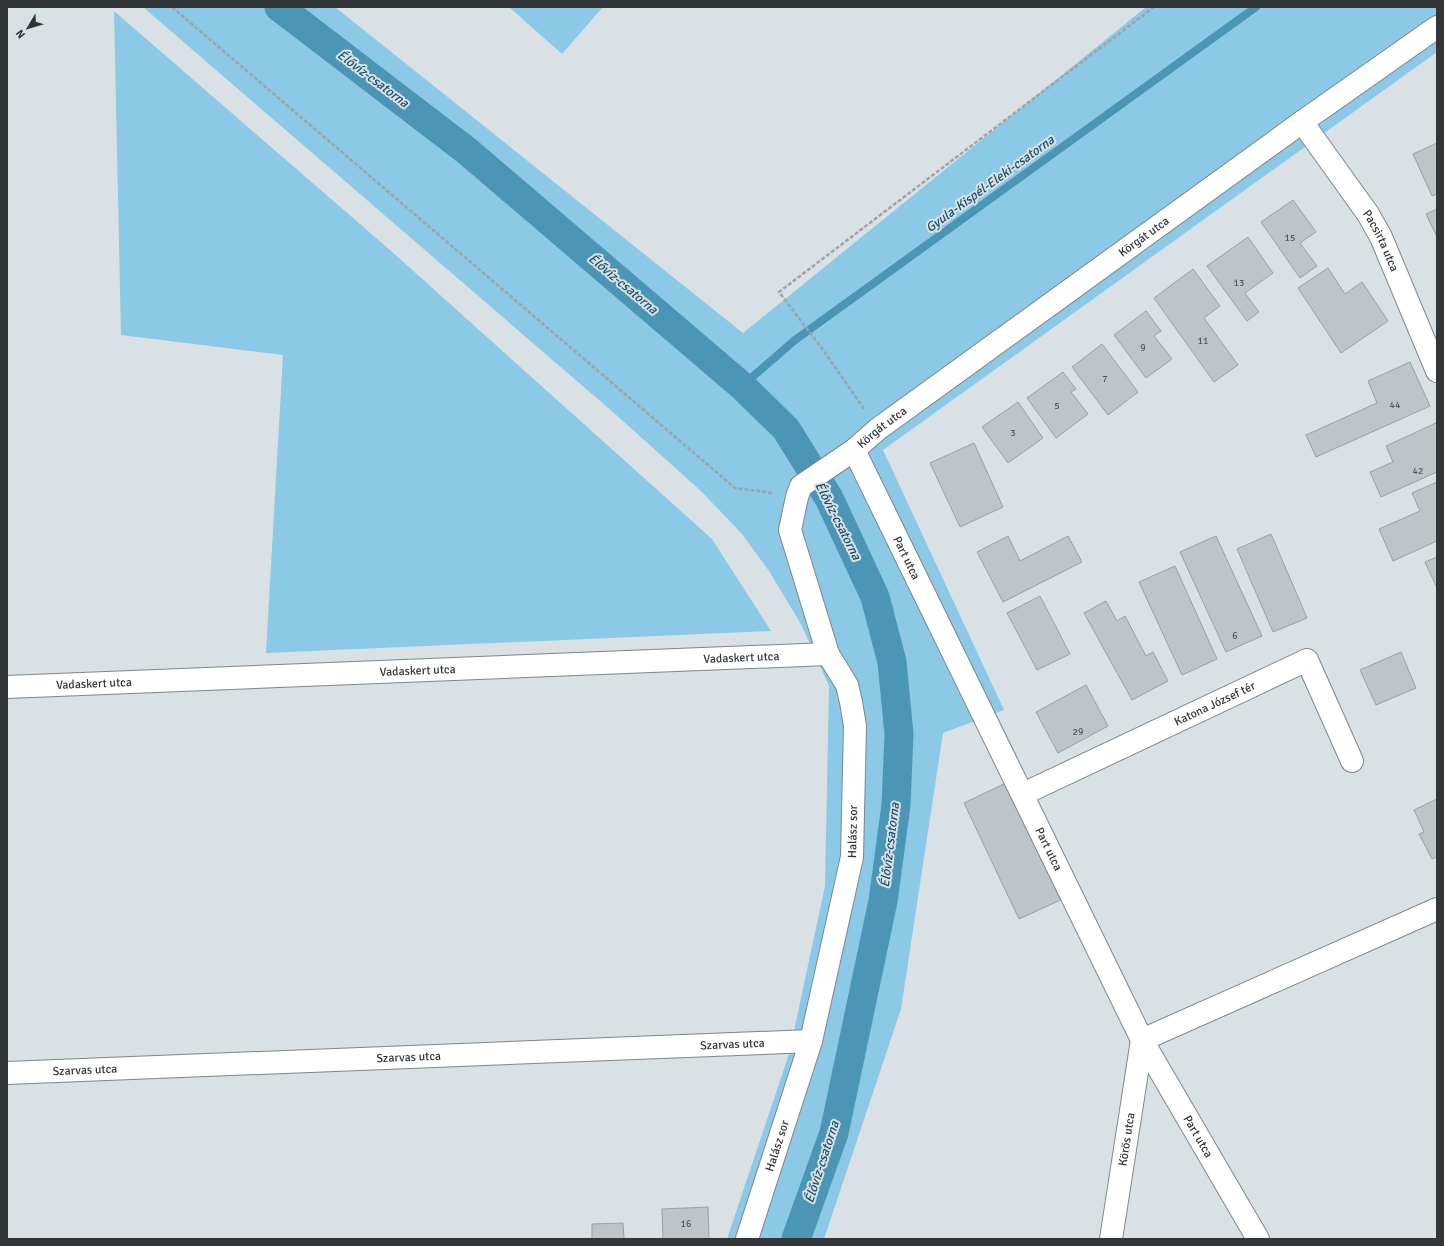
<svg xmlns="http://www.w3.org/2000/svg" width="1444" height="1246" font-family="Signika,sans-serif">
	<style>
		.green { fill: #8bc9e7 }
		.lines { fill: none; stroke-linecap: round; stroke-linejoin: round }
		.stream { stroke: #4b95b7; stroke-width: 8 }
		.canal { stroke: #4b95b7; stroke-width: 29 }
		.building { fill: #bec5c9; stroke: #99a1a5 }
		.minor-casing { stroke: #7f868a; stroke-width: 24 }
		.path { stroke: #9ea4a7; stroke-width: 2.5; stroke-dasharray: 4 2; stroke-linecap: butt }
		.minor { stroke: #fff; stroke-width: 22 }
		.labels { text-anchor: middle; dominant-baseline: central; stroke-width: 4; stroke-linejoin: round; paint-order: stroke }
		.number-label { font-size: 10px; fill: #565a5c }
		.street-label { font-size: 12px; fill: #333638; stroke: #d9e1e5 }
		.water-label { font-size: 13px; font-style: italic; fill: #16516a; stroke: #d9e1e5 }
	</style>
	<rect width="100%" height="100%" fill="#d9e1e5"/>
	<!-- green -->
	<path class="green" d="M143,7H335L743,333L1146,7H1437V52L883,450L1004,710L943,733L901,1009L824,1239H727L789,1054L825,886L829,686L801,624L769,571L742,534L701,491L614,413Z
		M509,7H603L562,54Z
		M114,11L390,250L712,539L771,631L266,653L283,355L121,335Z"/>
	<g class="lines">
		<!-- stream -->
		<path class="stream" d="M742,386L795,340L1256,7"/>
		<!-- canal -->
		<path class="canal" d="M279,7L467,151L742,386L786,429L829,498L875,597L892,662L899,734L896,805L883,901L834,1133L796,1239"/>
	</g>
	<!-- building -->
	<path class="building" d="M1437,143V194L1432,196L1413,154Z
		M1293,200L1316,232L1300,243L1317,266L1300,278L1261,222Z
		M1437,209V237L1426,214Z
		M1248,237L1273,273L1245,293L1259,312L1247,321L1207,266Z
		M1328,268L1345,294L1362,282L1388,321L1341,353L1298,288Z
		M1193,269L1220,306L1204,318L1238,365L1214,382L1154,298Z
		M1146,311L1161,331L1154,336L1172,359L1146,378L1114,335Z
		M1102,344L1138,392L1108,415L1072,367Z
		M1410,362L1430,406L1316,457L1306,435L1377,403L1368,381Z
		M1063,372L1076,389L1071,392L1088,414L1056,438L1027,398Z
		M1018,402L1043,438L1008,463L982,427Z
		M1436,423L1437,426V472L1381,497L1370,472L1393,462L1386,446Z
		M974,443L1003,507L960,527L930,463Z
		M1437,482V541L1393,561L1379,529L1420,511L1412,493Z
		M1271,534L1307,618L1273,632L1237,549Z
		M1008,536L1020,561L1068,536L1082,562L1003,602L977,552Z
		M1216,536L1262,636L1226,652L1180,552Z
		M1437,557V588L1425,562Z
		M1175,566L1217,659L1182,675L1139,582Z
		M1040,596L1070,654L1037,670L1007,613Z
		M1106,601L1117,621L1125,616L1146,656L1153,652L1168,681L1132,700L1084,613Z
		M1401,652L1416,688L1376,705L1360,670Z
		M1086,685L1108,726L1058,753L1036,712Z
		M1010,781L1065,898L1019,919L964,803Z
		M1437,799V857L1432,859L1419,834L1424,832L1414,810Z
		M708,1207L709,1239H663L662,1209Z
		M623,1223L624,1239H592V1224Z"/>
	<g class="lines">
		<!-- minor casing -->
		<g class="minor-casing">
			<g id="minor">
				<path id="s1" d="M1302,122L1368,214L1381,237L1437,371"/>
				<path id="s2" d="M854,450L1142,1040L1258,1239"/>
				<path id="s3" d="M7,687L828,654"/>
				<path id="s4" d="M1023,794L1307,660L1352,761"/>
				<path id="s5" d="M7,1073L811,1041"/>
				<path id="s6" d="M747,1239L811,1041L852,857L855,726L851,702L847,685L828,654L790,530L797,497L801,486L854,450L878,429L1302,122L1437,27"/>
				<path id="s7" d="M1111,1239L1142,1040L1437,909"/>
			</g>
		</g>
		<!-- path -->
		<path class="path" d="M172,7L735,488L773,493
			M864,409L821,347L779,292L1154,7"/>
		<!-- minor -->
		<use href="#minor" class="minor"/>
	</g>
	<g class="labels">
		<!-- number labels -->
		<g class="number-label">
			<text x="1290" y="238">15</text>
			<text x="1239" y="283">13</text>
			<text x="1203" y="341">11</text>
			<text x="1143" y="348">9</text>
			<text x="1105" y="379">7</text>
			<text x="1395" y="405">44</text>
			<text x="1057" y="406">5</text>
			<text x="1013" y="433">3</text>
			<text x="1418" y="471">42</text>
			<text x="1235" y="636">6</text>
			<text x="1078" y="732">29</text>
			<text x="686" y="1224">16</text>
		</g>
		<!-- street labels -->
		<g class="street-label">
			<text stroke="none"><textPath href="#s6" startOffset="1205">Körgát utca</textPath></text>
			<text stroke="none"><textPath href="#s1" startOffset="143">Pacsirta utca</textPath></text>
			<text stroke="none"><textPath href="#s6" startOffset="881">Körgát utca</textPath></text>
			<text stroke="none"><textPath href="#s2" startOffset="120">Part utca</textPath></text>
			<text stroke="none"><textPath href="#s3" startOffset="735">Vadaskert utca</textPath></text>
			<text stroke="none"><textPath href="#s3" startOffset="411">Vadaskert utca</textPath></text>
			<text stroke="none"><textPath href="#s3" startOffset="87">Vadaskert utca</textPath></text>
			<text stroke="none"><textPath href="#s4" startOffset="212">Katona József tér</textPath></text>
			<text stroke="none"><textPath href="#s6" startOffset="422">Halász sor</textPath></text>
			<text stroke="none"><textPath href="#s2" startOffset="444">Part utca</textPath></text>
			<text stroke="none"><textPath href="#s5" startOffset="726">Szarvas utca</textPath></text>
			<text stroke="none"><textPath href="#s5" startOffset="402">Szarvas utca</textPath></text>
			<text stroke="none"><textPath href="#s5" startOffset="78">Szarvas utca</textPath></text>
			<text stroke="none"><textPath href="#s2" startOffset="768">Part utca</textPath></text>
			<text stroke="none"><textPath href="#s7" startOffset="101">Körös utca</textPath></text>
			<text stroke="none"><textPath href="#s6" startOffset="98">Halász sor</textPath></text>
		</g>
		<!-- water labels -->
		<g class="water-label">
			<text transform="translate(373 79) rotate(37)">Élővíz-csatorna</text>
			<text transform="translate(990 184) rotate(-36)">Gyula-Kispél-Eleki-csatorna</text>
			<text transform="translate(623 284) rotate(40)">Élővíz-csatorna</text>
			<text transform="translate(838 521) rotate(63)">Élővíz-csatorna</text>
			<text transform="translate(890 845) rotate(-83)">Élővíz-csatorna</text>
			<text transform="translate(822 1162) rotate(-72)">Élővíz-csatorna</text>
		</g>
	</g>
	<!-- border -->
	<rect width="1444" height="1246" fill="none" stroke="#333638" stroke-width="16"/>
	<!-- north arrow -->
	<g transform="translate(28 28) rotate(232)" stroke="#d9e1e5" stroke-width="3" paint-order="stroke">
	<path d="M0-3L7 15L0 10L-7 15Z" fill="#333638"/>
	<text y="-6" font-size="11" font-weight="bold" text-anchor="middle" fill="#333638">N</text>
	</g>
</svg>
